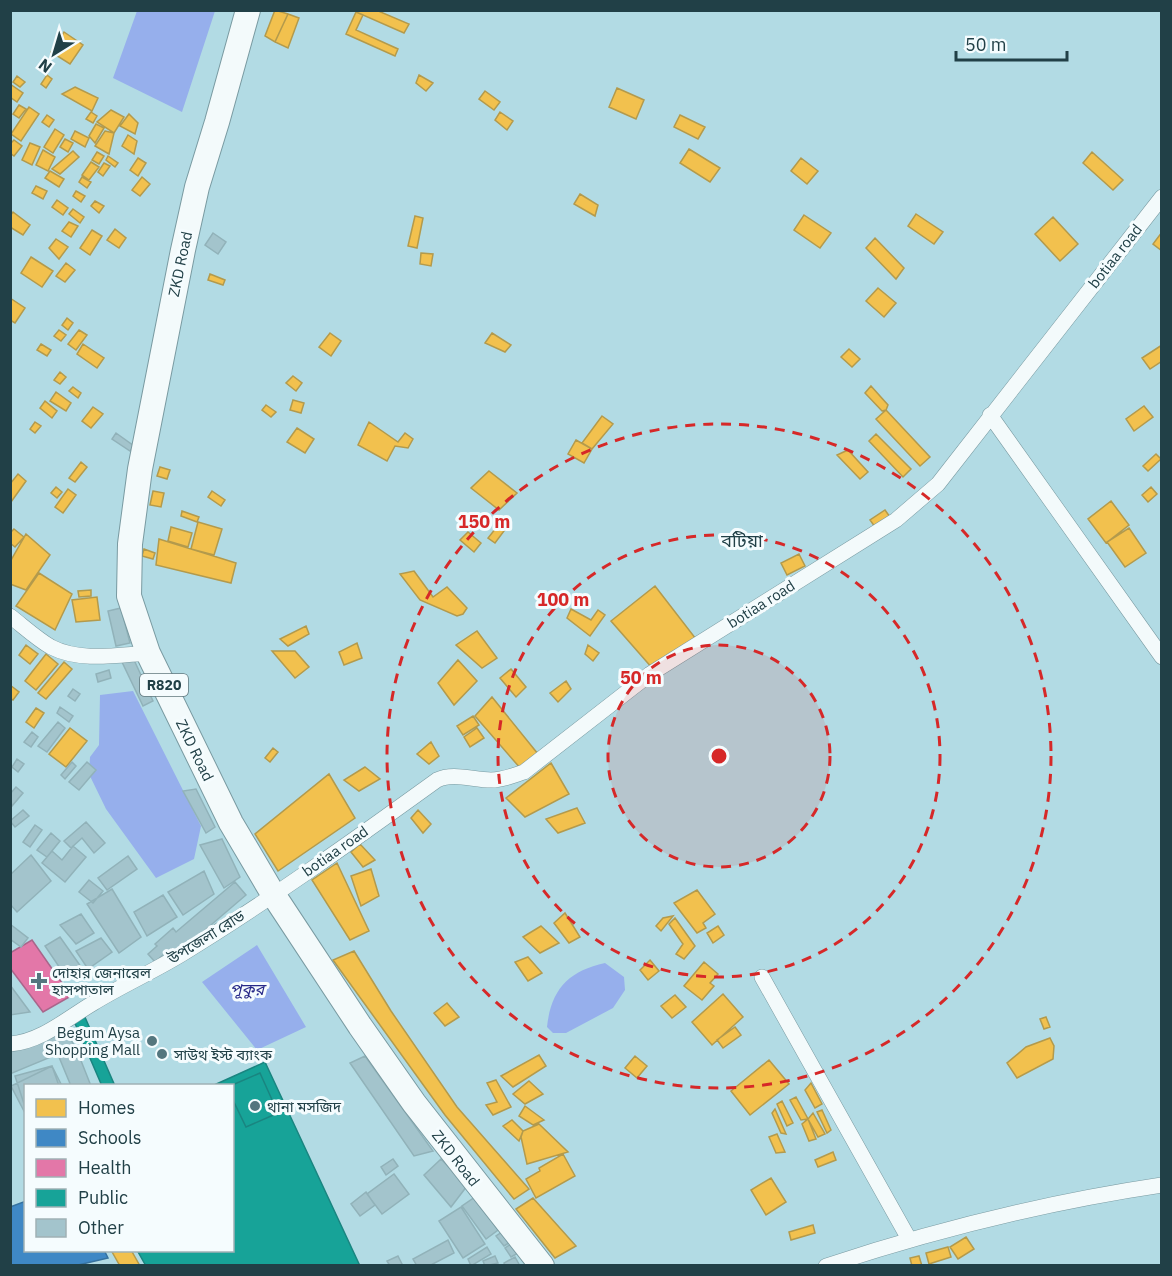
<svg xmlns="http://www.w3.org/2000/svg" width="1172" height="1276" font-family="'IBM Plex Sans','Noto Sans Bengali',sans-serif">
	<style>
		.water { fill: #96afec }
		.homes { fill: #f2c14e; stroke: #b39a4c; stroke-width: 1.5 }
		.schools { fill: #3f88c5; stroke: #36729f; stroke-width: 1.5 }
		.health { fill: #e377a8; stroke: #a9668b; stroke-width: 1.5 }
		.public { fill: #17a398; stroke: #1a8580; stroke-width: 1.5 }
		.building { fill: #a3c4cc; stroke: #91b2b9; stroke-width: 1.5 }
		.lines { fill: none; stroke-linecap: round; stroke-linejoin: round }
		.minor-casing { stroke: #799aa1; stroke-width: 16 }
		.primary-casing { stroke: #799aa1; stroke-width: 26 }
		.minor { stroke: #f3fafb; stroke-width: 15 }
		.primary { stroke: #f3fafb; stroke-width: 24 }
		.ring { fill: none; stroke: #d62828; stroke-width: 3; stroke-dasharray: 10 8 }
		.poi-dot { fill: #54767e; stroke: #f5fcfe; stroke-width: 2 }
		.labels { text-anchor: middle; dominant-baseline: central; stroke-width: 6; stroke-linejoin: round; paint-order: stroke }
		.shield { fill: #f5fcfe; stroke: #61787e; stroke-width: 1.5 }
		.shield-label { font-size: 14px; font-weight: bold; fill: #214047 }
		.street-label { font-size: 15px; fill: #214047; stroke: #f5fcfe }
		.poi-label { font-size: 15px; fill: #214047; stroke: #f5fcfe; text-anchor: start }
		.water-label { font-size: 16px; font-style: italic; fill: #272988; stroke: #f5fcfe }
		.quarter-label { font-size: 18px; fill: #214047; stroke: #f5fcfe }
		.centre { fill: #d62828; stroke: #f5fcfe; stroke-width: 3 }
		.ring-label { font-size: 18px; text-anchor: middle; font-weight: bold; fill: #d62828; stroke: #f5fcfe; stroke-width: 6; stroke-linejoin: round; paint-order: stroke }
	</style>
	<rect width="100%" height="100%" fill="#b2dbe4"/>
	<!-- water -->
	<path class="water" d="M137,11H215L182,112L113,78Z
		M133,691L201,826L194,859L156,878L106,809L89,774L90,757L99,745L100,695Z
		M257,945L306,1027L257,1050L202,982Z
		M605,963L624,977L625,990L613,1008L566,1033H553L547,1027C551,990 568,971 605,963Z"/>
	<!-- homes -->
	<path class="homes" d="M275,10L288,14L275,42L265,36Z
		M357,10H376L409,24L404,33L356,12Z
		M356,12L363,15L356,30L398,49L395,56L346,34Z
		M288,14L299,18L288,48L275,42Z
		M64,32L83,45L70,64L51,52Z
		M47,75L52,79L46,88L41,84Z
		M419,75L433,83L426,91L416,83Z
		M17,76L25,82L20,87L13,82Z
		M10,84L23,93L17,102L10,97Z
		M75,87L98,98L92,111L62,94Z
		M617,88L644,100L636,119L609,107Z
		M485,91L500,102L494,110L479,99Z
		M19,105L26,109L19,118L13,114Z
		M29,107L39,114L21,141L11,134Z
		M111,110L124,117L114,133L97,122Z
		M91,112L97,116L93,123L86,119Z
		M500,112L513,121L507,130L495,120Z
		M129,114L138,123L135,134L120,126Z
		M47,115L54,120L49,127L42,122Z
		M680,115L705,127L698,139L674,127Z
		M96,124L104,128L95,143L89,136Z
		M55,129L64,135L53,153L44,147Z
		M75,131L89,138L85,147L71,139Z
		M105,131L114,133L109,154L95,146Z
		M128,135L137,141L134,154L122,146Z
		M65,139L73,143L68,152L60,147Z
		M14,140L22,146L14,156L10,153V144Z
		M30,143L40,147L32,165L22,160Z
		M689,149L720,168L710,182L680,163Z
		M43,150L55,157L48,171L36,165Z
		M73,151L79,157L60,174L52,169Z
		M97,152L104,156L99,164L92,160Z
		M1092,152L1123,180L1113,190L1083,163Z
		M108,156L118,163L115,167L106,160Z
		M138,158L146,163L138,176L130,170Z
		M801,158L818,171L807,184L791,171Z
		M91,162L99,167L89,180L82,175Z
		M104,163L110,166L103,176L98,172Z
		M50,171L64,179L59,187L45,178Z
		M82,177L91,182L87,188L79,182Z
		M142,177L150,184L140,196L132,190Z
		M36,186L47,191L43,199L32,193Z
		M76,191L85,196L81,202L73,196Z
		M580,194L598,205L595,216L574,204Z
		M57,200L68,208L63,215L52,207Z
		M95,201L104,206L99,213L91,206Z
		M73,209L84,217L80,223L69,214Z
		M13,212L30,225L23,235L10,227V216Z
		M916,214L943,232L934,244L908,226Z
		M804,215L831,233L820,248L794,230Z
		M415,216L423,218L417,248L408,246Z
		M1053,217L1078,244L1060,261L1035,234Z
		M69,222L78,226L71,237L62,231Z
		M115,229L126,238L119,248L107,240Z
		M92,230L102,236L90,255L80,248Z
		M1162,232V251L1153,244Z
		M875,238L904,268L896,279L866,248Z
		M56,239L68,247L59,259L49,248Z
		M421,253L433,254L431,266L420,264Z
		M31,257L53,271L42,287L21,273Z
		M66,263L75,270L65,282L56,276Z
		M210,274L225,280L223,285L208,280Z
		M878,288L896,303L884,317L866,301Z
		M10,298L25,308L15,323L10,320Z
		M67,318L73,323L68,330L62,325Z
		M59,330L66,335L61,341L54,336Z
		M79,330L87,335L76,350L68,344Z
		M330,333L341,341L331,356L319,347Z
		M492,333L511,345L505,352L485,343Z
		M41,344L51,350L47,356L37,350Z
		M83,344L104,358L97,368L77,354Z
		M1162,345V361L1150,369L1142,358Z
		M849,349L860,359L852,367L841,357Z
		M60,372L66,377L60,384L54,380Z
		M293,376L302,383L296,391L286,383Z
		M871,386L888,405L886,410L882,411L865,393Z
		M73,387L81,393L78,398L69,391Z
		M56,392L71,403L66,411L50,401Z
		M293,400L304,403L301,413L290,410Z
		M45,401L57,411L52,418L40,408Z
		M266,405L276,412L271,417L262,410Z
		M1144,406L1153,417L1134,431L1126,419Z
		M93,407L103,414L91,428L82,421Z
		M886,410L930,457L920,466L876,419Z
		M602,416L613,424L592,449L582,443Z
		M35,422L41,426L35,433L30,429Z
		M369,422L398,442L405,433L413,439L408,448L395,446L387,461L358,445Z
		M297,428L314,439L305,453L287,442Z
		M876,434L911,469L903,477L869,441Z
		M576,440L592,449L584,463L568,454Z
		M848,450L868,472L860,479L837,455Z
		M1156,454L1161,459L1148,471L1143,466Z
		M81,462L87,467L75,482L69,478Z
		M160,467L170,470L167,479L157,476Z
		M489,471L517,493L499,510L471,488Z
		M18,474L26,481L11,502L10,484Z
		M56,487L62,492L57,498L51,493Z
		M1151,487L1157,494L1148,502L1142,495Z
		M68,489L76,495L63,513L55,507Z
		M153,491L164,493L161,507L150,505Z
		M212,491L225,500L221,506L208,497Z
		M1111,501L1129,525L1106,543L1088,519Z
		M885,510L890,517L875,527L870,520Z
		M182,511L199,517L197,522L181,516Z
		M198,522L222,529L214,555L191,549Z
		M500,523L507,527L495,543L488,538Z
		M171,527L192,533L188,547L168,541Z
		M1129,528L1146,553L1125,567L1107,542Z
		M14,529L24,537L15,547L10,543V533Z
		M468,532L481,543L474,552L460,540Z
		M26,534L50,555L26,590L10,584V562Z
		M159,539L236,563L231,583L156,565Z
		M144,549L155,553L153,559L142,556Z
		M799,554L805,566L787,575L781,563Z
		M414,571L433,597L447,587L467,608L463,614L457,616L420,600L400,574Z
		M39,573L72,594L55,630L16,606Z
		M655,586L696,639L653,669L611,621Z
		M91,590V596L79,597L78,591Z
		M97,597L100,620L76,622L72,600Z
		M571,609L591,620L598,610L605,615L590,636L567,618Z
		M306,626L309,634L288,646L280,639Z
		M477,631L497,658L482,668L456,645Z
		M357,643L362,658L344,665L339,652Z
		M26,645L38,654L30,664L19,655Z
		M588,645L599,653L593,661L585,654Z
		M272,651H295L309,667L295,678Z
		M46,654L58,664L36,690L25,681Z
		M458,660L477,681L454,705L438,683Z
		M64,662L72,669L46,699L38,693Z
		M511,669L526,687L516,697L500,678Z
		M566,681L571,689L558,702L550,693Z
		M10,685L19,692L13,700L10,698Z
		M492,697L538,754L521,769L475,716Z
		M36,708L44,713L34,728L26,722Z
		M473,716L479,725L463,735L457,726Z
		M70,728L87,741L66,767L49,754Z
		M477,728L484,738L470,747L464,737Z
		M431,742L439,756L429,764L417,754Z
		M273,748L278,752L270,762L265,758Z
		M551,763L569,794L525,817L506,798Z
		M365,767L380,779L359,791L344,780Z
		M329,774L355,818L278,871L255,834Z
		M577,808L585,823L558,833L546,819Z
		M418,810L431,824L423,833L411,818Z
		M360,844L375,860L363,867L351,852Z
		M337,863L369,931L350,940L312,880Z
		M371,869L379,896L361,906L351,876Z
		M697,890L715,914L703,923L706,928L697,933L674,903Z
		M565,913L580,937L569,943L554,923Z
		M673,916L661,931L656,926L663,918Z
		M675,918L695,946L684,959L676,954L683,944L669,924Z
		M541,926L559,943L540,953L523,937Z
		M718,926L724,935L713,943L707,933Z
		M354,951L391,1011L457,1107L529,1189L514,1199L445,1115L333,960Z
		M528,957L542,973L528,981L515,962Z
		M650,960L659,971L648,980L640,970Z
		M704,962L718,974L710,983L714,986L702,1000L684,986Z
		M723,994L743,1017L712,1045L692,1022Z
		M675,995L686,1007L672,1018L661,1006Z
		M447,1003L459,1017L445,1026L434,1013Z
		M1046,1017L1050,1027L1044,1029L1040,1019Z
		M735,1027L741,1035L723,1048L717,1040Z
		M1050,1038L1054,1046L1053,1059L1017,1078L1007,1063L1026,1047Z
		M539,1055L546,1066L513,1087L501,1076Z
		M635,1056L647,1066L637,1078L625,1068Z
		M769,1060L789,1084L750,1115L731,1091Z
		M496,1080L511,1107L493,1115L486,1105L497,1102L487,1083Z
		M529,1081L543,1094L525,1104L513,1094Z
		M811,1083L822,1104L815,1108L805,1090Z
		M796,1097L808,1119L801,1120L790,1100Z
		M782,1101L793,1123L787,1126L777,1104Z
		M525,1106L544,1120L533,1125L519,1116Z
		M775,1109L786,1134L781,1133L772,1113Z
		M822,1110L831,1130L827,1133L817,1112Z
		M813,1113L825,1134L818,1137L808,1119Z
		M808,1119L816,1139L809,1141L802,1124Z
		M512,1120L523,1131L519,1141L503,1126Z
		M539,1124L568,1152L527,1164L521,1137L523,1131Z
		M777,1134L785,1152L776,1153L769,1137Z
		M833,1152L836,1160L818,1167L815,1160Z
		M563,1154L575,1176L536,1198L526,1179L540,1171L539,1168Z
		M771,1178L786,1202L766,1215L751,1190Z
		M533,1198L576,1246L555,1258L516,1209Z
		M813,1225L815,1233L791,1240L789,1232Z
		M966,1237L974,1249L958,1259L950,1247Z
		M948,1247L951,1257L929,1264L926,1253Z
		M111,1250H131L140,1266H120Z
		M919,1256L922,1266H912L910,1258Z"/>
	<!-- schools -->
	<path class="schools" d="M26,1201V1250H104L108,1258L74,1266H10V1207Z"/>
	<!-- health -->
	<path class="health" d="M32,940L71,996L43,1012L10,968V953Z"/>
	<!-- public -->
	<path class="public" d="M84,1015L115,1086H102L74,1021Z
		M265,1062L360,1266H146L137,1250H232V1086H212Z
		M260,1073L278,1113L246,1127L232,1098V1086H230Z"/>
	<!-- building -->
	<path class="building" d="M213,233L226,242L218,254L205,245Z
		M116,433L134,446L130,451L112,439Z
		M121,608L130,643L116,646L108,611Z
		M134,660L153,701L143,706L122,662Z
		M109,670L111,678L98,682L96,674Z
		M73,689L80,694L75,701L68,696Z
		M60,707L73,716L69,722L57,713Z
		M58,722L65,728L47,752L38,746Z
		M32,732L38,737L31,747L24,742Z
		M17,759L24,764L18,772L12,767Z
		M72,762L76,766L65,779L61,775Z
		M87,762L96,770L79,790L69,782Z
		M16,787L23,793L12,806L10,794Z
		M196,789L215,827L206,833L183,791Z
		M23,810L29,816L15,827L10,821Z
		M86,822L105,843L94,853L82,838L71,848L64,841Z
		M35,825L42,830L30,847L23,842Z
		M51,833L60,841L47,857L37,850Z
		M222,839L240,877L224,888L200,845Z
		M73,846L86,857L65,882L42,863L52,851L62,860Z
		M31,855L51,881L17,912L10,904V875Z
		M128,856L137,869L107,890L98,878Z
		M204,871L214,894L183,915L168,892Z
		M89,880L103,891L93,903L79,892Z
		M235,882L246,895L170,960L165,953L155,962L148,954L157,946L155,944L173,928L176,932Z
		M112,889L141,937L119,953L87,904Z
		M163,895L177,917L147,936L134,912Z
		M81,914L94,933L76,944L60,925Z
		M10,924L28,938L21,947L10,939Z
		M60,937L84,971L68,980L45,946Z
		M101,938L112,952L88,969L76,951Z
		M10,985L30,1012L10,1015Z
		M66,1031L75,1047L10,1074V1052Z
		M76,1048L91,1086H71L59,1057Z
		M365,1056L433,1151L414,1156L350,1063Z
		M52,1066L59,1086H26V1110L15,1076Z
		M52,1066L62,1086H26V1115L11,1086Z
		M393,1159L398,1166L386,1175L381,1167Z
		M441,1159L467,1186L451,1207L424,1175Z
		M394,1174L409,1194L382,1214L367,1194Z
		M366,1192L375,1205L360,1216L351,1204Z
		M475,1197L498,1230L486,1239L462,1206Z
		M461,1207L485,1244L463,1258L439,1221Z
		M505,1230L512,1241L504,1246L496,1236Z
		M448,1240L454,1253L429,1266H417L413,1259Z
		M514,1242L520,1252L511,1257L505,1248Z
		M487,1247L491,1254L471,1266L468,1259Z
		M398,1256L403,1266H390L387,1261Z
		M495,1256L498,1263L485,1266L483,1261Z
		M515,1257L520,1266H505L504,1263Z"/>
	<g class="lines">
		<!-- minor casing -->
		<g class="minor-casing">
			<path id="minor" d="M990,415L1162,657
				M10,616C23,626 37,639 51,647C80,662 117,655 148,653
				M762,977L909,1239
				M10,1044C41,1042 69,1017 95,1002C123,985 154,971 182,954C270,900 354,840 437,780C453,772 473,780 491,780C503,780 512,776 524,772L650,674L896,520L938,484L1162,197
				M826,1266C935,1230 1048,1202 1162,1185"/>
		</g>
		<!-- primary casing -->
		<g class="primary-casing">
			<path id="primary" d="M248,10L217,122L197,187L183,250L140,469L130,544L129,596L148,653L231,823L273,894L360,1026L414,1103L542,1266"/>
		</g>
		<!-- minor -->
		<use href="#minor" class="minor"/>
		<!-- primary -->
		<use href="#primary" class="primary"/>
	</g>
	<!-- distance rings -->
	<circle cx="719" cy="756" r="111" fill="#d62828" fill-opacity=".12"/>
	<g class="ring">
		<circle cx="719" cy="756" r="111"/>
		<circle cx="719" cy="756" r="221"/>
		<circle cx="719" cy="756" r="332"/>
	</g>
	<!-- markers -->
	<g class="poi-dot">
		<path d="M36 972h6v6h6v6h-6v6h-6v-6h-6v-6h6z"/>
		<circle cx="152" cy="1041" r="6"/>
		<circle cx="162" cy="1054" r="6"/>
		<circle cx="255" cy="1106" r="6"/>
	</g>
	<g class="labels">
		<!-- shield labels -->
		<rect class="shield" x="140" y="674" width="48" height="22" rx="4.5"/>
		<g class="shield-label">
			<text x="164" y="685">R820</text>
		</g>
		<!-- street labels -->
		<g class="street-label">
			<text transform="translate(1115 256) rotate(-52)">botiaa road</text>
			<text transform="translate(180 264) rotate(-78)">ZKD Road</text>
			<text transform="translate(761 604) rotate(-32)">botiaa road</text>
			<text transform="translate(195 750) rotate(64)">ZKD Road</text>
			<text transform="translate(335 851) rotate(-35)">botiaa road</text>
			<text transform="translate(206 937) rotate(-32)">উপজেলা রোড</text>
			<text transform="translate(456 1158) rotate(52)">ZKD Road</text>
		</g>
		<!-- poi labels -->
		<g class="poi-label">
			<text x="52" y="972">দোহার জেনারেল<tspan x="52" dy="17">হাসপাতাল</tspan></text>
			<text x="140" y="1032" text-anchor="end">Begum Aysa<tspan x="140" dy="17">Shopping Mall</tspan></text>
			<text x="174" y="1054">সাউথ ইস্ট ব্যাংক</text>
			<text x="267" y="1106">থানা মসজিদ</text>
		</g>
		<!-- water labels -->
		<g class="water-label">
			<text x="247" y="989">পূকুর</text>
		</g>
		<!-- quarter labels -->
		<g class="quarter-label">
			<text x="742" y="540">বটিয়া</text>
		</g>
	</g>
	<circle cx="719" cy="756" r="9" class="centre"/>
	<g class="ring-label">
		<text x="484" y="528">150 m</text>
		<text x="563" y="606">100 m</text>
		<text x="641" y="684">50 m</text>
	</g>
	<!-- border -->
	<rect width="1172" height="1276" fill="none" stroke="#214047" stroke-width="24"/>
	<!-- legend -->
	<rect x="24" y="1084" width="210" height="168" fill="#f5fcfe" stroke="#a0b1b5" stroke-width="1.5"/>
	<rect x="36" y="1099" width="30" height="18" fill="#f2c14e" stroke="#a0b1b5" stroke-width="1.5"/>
	<text x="78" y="1114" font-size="18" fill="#214047">Homes</text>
	<rect x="36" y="1129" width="30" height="18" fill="#3f88c5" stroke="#a0b1b5" stroke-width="1.5"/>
	<text x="78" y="1144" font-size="18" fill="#214047">Schools</text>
	<rect x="36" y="1159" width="30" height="18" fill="#e377a8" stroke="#a0b1b5" stroke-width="1.5"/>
	<text x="78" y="1174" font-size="18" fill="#214047">Health</text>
	<rect x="36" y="1189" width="30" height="18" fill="#17a398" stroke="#a0b1b5" stroke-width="1.5"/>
	<text x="78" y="1204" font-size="18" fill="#214047">Public</text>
	<rect x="36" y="1219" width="30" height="18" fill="#a3c4cc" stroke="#a0b1b5" stroke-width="1.5"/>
	<text x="78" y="1234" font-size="18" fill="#214047">Other</text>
	<!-- north arrow -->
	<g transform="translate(54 54) rotate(217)" stroke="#f5fcfe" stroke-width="4.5" paint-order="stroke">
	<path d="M0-4.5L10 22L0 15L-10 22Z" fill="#214047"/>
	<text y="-9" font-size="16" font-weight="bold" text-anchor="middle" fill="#214047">N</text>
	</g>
	<!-- scale -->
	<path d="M956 51v9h111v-9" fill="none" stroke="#214047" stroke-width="3"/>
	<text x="965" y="51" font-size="18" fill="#214047" stroke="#f5fcfe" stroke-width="4.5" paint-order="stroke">50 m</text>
</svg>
